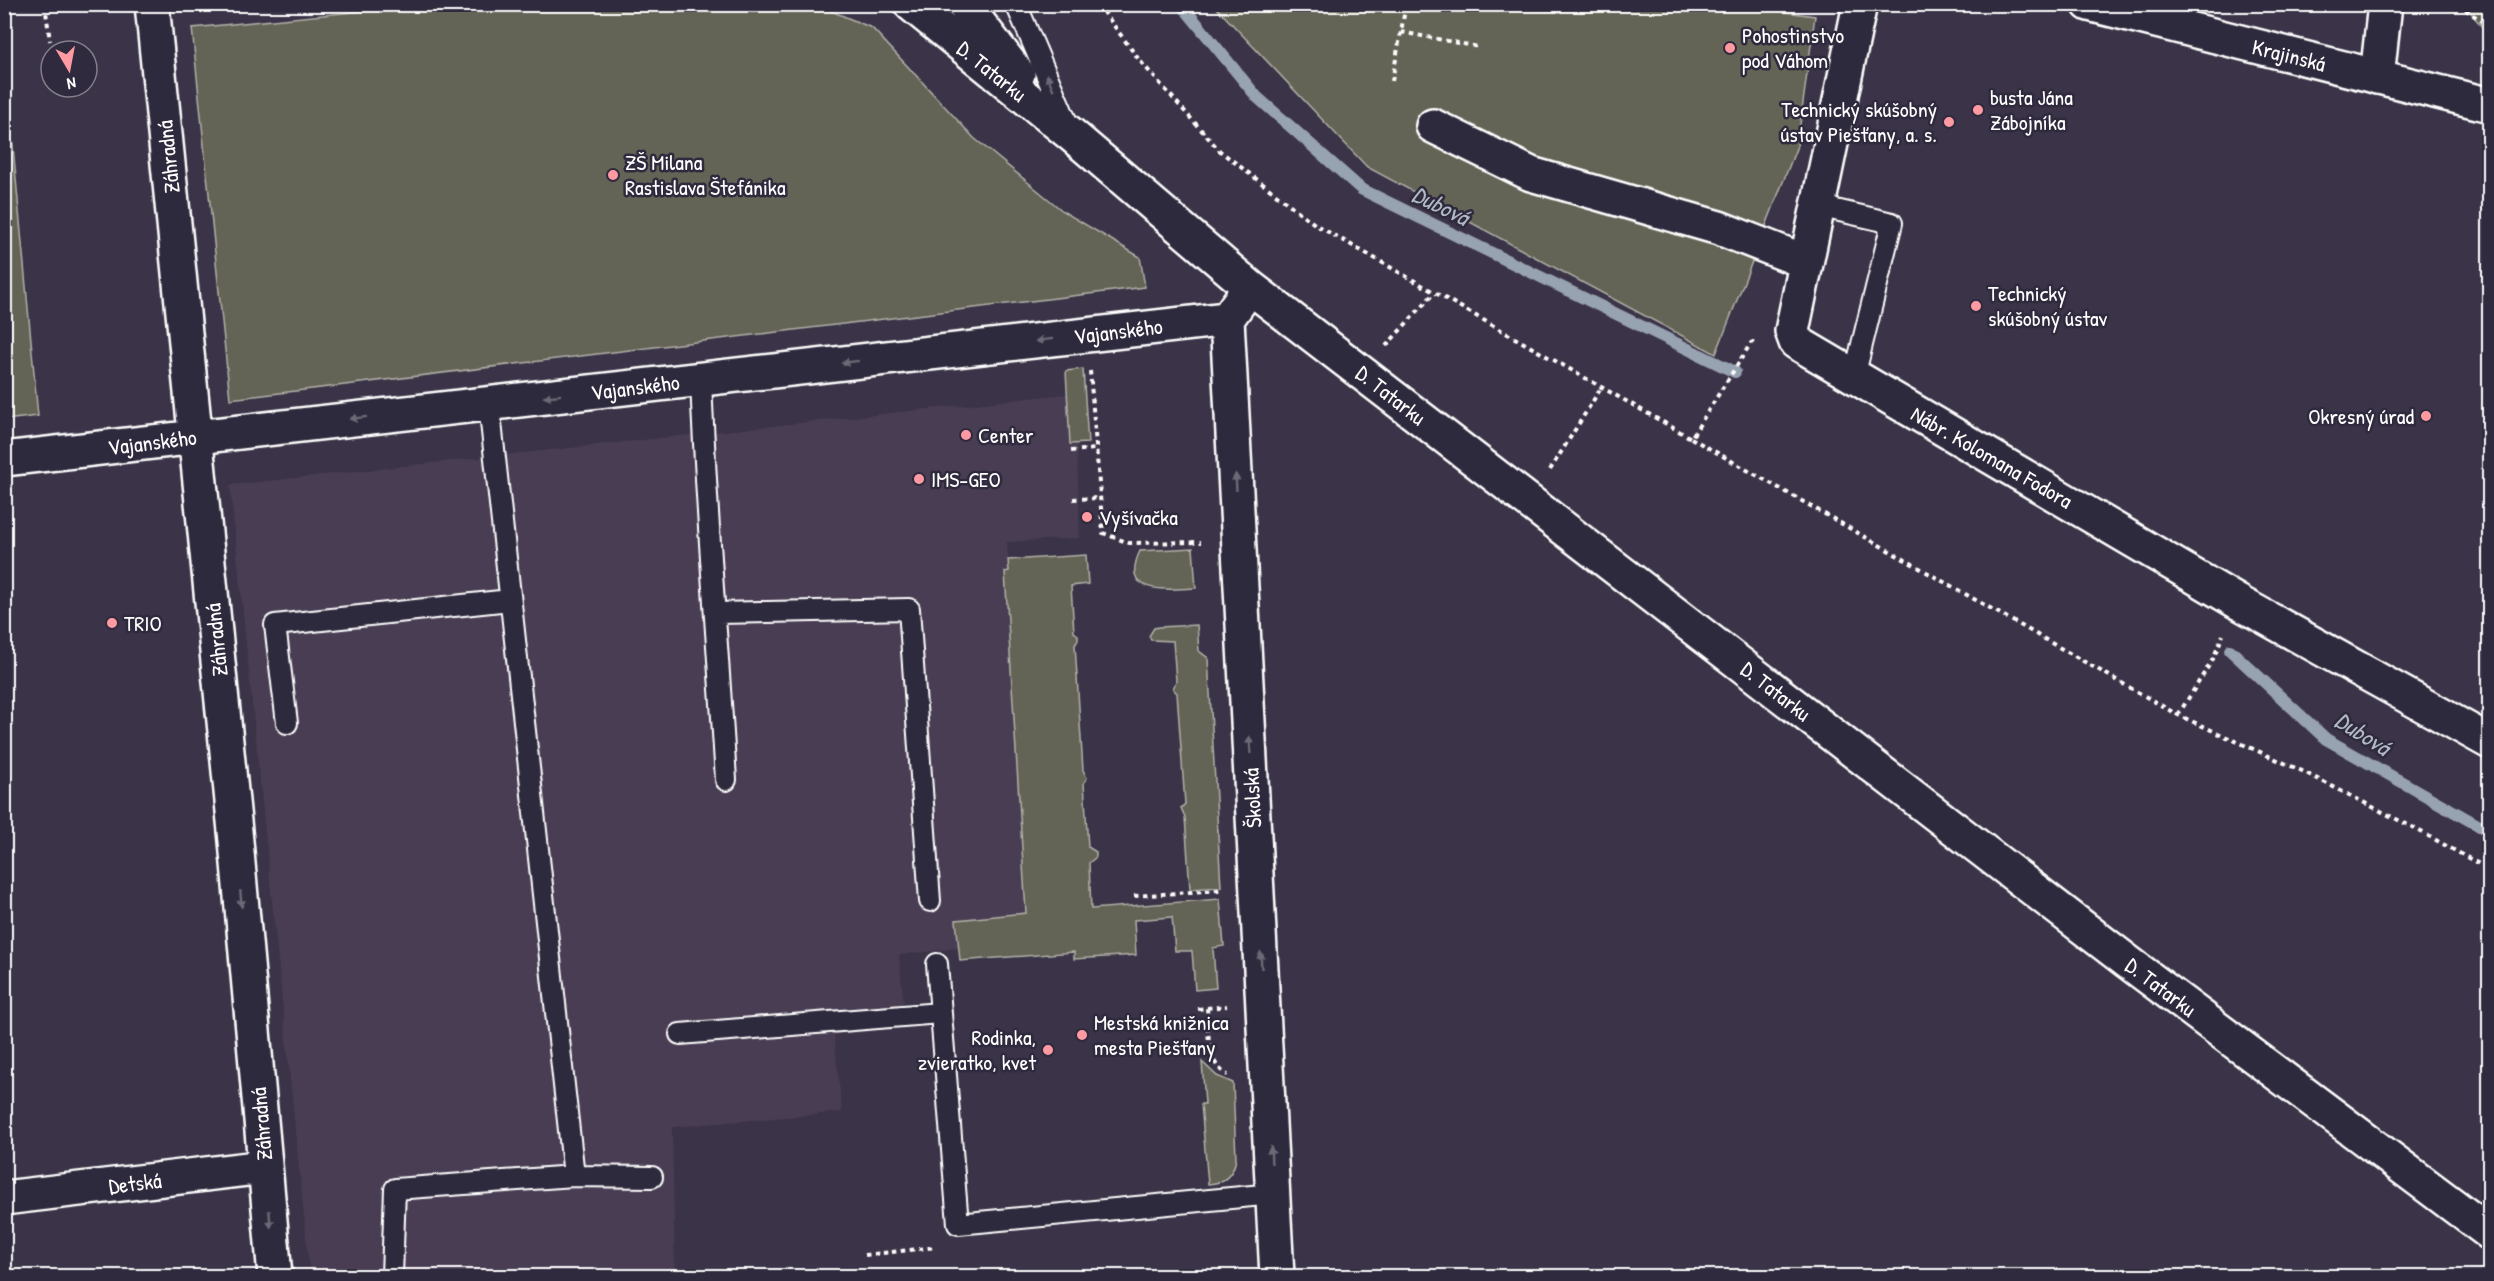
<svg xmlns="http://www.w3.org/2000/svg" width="2494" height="1281" font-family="'Patrick Hand',sans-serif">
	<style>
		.built { fill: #493e53 }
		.green { fill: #646456; stroke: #b2b2aa; stroke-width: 1.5 }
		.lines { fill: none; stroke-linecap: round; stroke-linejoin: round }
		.stream { stroke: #97a3b0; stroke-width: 12 }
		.lane-casing { stroke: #fff; stroke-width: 24 }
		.street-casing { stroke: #fff; stroke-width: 38 }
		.secondary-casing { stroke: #fff; stroke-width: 38 }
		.path { stroke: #fff; stroke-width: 4; stroke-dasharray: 4.5 4.5; stroke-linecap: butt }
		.lane { stroke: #2f2a3d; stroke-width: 20 }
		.street { stroke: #2f2a3d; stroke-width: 33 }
		.secondary { stroke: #2f2a3d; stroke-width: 33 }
		.oneway { fill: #6d6a77 }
		.poi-dot { fill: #ff9aa2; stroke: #2f2a3d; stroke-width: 2 }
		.labels { text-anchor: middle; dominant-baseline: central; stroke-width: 5; stroke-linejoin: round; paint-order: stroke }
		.poi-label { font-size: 22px; fill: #fff; stroke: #2f2a3d; text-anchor: start }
		.street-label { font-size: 22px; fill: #fff; stroke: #2f2a3d }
		.water-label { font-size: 24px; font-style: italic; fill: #b1bac4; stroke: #2f2a3d }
	</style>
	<rect width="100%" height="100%" fill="#3b3347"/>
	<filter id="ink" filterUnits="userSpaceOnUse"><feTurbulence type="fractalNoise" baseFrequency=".0167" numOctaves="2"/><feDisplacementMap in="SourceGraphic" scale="12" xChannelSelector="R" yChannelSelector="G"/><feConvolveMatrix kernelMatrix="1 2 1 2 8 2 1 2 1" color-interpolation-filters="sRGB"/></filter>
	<g filter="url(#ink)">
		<!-- built -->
		<path class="built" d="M1075,393L1080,538L1007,542L1026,913L957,919L959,948L899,955L906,1027L834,1035L842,1112L672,1127L675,1269L504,1276H310L230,485Z"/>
		<!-- green -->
		<path class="green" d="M435,4L817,5L872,28L974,138L1064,212L1140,257L1145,287L230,399L192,28Z
			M1728,4L1815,16L1797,146L1716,354L1367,167L1214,5Z
			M2465,5H2489V36Z
			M5,60L38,416L5,420H4Z
			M1083,369L1088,443L1070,444L1066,371Z
			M1193,548L1196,588C1170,589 1118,597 1140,551Z
			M1086,555L1088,584L1071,586L1074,632L1078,635V640L1075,645L1083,770L1087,778L1084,783L1088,847L1096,852V857L1089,863L1091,909L1220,899L1224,946L1213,948L1216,988L1195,990L1192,951H1175L1172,917L1134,920L1136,955L1074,959V952L960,961L956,920L1026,913L1005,572L1009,571L1008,560Z
			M1197,625L1199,651L1208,658L1221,887L1190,889L1185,817L1181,808L1185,804L1177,693L1173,689L1176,681L1173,641L1151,640L1149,636L1154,628L1159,627Z
			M1202,1062L1217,1076L1233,1083L1236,1159C1233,1175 1225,1183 1208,1184L1201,1104H1205Z"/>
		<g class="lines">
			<!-- stream -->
			<path class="stream" d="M1181,4L1257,97L1361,189L1735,372
				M2230,650L2326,739L2490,832"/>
			<!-- lane casing -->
			<g class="lane-casing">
				<path id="lane" d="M1016,4L1068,125
					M1818,206L1892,223L1854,377
					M701,379C706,513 718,647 726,780
					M489,404L574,1176
					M717,613L909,609L930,901
					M287,723L275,625L510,600
					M937,964L958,1224L1273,1194
					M680,1034L940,1013
					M392,1276L395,1189L574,1176L652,1177"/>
			</g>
			<!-- street casing -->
			<g class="street-casing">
				<path id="street" d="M152,4L236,841L275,1276
					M911,4L1073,136L1250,287L2128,962L2490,1233
					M964,4L1018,74
					M1860,4L1792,331L1796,342L2238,602L2490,742
					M2377,77L2385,4
					M1433,126L1531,174L1719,228L1806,262
					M1227,319L1277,1276
					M4,459L1227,319L1250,287
					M4,1198L265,1167"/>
			</g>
			<!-- secondary casing -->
			<g class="secondary-casing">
				<path id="secondary" d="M2089,4L2490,105"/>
			</g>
			<!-- path -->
			<path class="path" d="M45,4L50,41
				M1098,4L1140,61L1220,151L1316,225L1691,438L1751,343L1757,340
				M2458,4L2490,27
				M1401,32L1479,47
				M1392,81L1406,4
				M1386,346L1434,293
				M1090,371L1103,533L1129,543L1201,542
				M1691,438L2178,715L2300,770L2414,828L2490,870
				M1071,451L1095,449
				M1550,470L1601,388
				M1073,499L1099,498
				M2178,715L2213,659L2223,635
				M1134,896L1220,890
				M1207,1008C1209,1030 1205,1063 1228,1075
				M1198,1009L1227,1006
				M865,1255L936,1247"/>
			<!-- lane -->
			<use href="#lane" class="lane"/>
			<!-- street -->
			<use href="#street" class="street"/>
			<!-- secondary -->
			<use href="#secondary" class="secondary"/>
		</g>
		<!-- one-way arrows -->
		<defs><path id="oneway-solid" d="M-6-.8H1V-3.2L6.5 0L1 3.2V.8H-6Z" transform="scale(1.5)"/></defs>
		<g class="oneway">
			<use href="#oneway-solid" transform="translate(1050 82) rotate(-113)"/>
			<use href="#oneway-solid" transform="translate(1044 340) rotate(173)"/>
			<use href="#oneway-solid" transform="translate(850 362) rotate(173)"/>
			<use href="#oneway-solid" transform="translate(552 396) rotate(173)"/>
			<use href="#oneway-solid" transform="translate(358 418) rotate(173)"/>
			<use href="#oneway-solid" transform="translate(1236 482) rotate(-93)"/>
			<use href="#oneway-solid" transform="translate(1250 745) rotate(-93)"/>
			<use href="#oneway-solid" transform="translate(241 899) rotate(85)"/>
			<use href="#oneway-solid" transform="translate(1261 960) rotate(-93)"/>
			<use href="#oneway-solid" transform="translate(1271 1155) rotate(-93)"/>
			<use href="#oneway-solid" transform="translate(270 1219) rotate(85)"/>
		</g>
	</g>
	<!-- markers -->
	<g class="poi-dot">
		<circle cx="1730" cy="48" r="6"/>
		<circle cx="1978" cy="110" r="6"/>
		<circle cx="1949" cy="122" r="6"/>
		<circle cx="613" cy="175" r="6"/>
		<circle cx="1976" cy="306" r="6"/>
		<circle cx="2426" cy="416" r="6"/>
		<circle cx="966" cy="435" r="6"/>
		<circle cx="919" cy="479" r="6"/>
		<circle cx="1087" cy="517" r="6"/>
		<circle cx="112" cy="623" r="6"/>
		<circle cx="1082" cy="1035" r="6"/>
		<circle cx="1048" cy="1050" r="6"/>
	</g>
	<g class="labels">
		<!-- poi labels -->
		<g class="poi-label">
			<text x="1742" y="35">Pohostinstvo<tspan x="1742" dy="25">pod Váhom</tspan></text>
			<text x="1990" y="97">busta Jána<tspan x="1990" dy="25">Zábojníka</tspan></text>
			<text x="1937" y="109" text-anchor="end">Technický skúšobný<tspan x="1937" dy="25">ústav Piešťany, a. s.</tspan></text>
			<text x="625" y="162">ZŠ Milana<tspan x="625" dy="25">Rastislava Štefánika</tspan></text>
			<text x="1988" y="293">Technický<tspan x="1988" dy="25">skúšobný ústav</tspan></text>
			<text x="2414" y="416" text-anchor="end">Okresný úrad</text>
			<text x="978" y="435">Center</text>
			<text x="931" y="479">IMS-GEO</text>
			<text x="1099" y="517">Vyšívačka</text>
			<text x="124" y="623">TRIO</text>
			<text x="1094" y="1022">Mestská knižnica<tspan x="1094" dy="25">mesta Piešťany</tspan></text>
			<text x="1036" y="1037" text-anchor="end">Rodinka,<tspan x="1036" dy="25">zvieratko, kvet</tspan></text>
		</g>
		<!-- street labels -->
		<g class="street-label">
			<text transform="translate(2289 55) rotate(14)">Krajinská</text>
			<text transform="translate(992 71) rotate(39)">D. Tatarku</text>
			<text transform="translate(168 157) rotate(-96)">Záhradná</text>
			<text transform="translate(1118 331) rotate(-7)">Vajanského</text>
			<text transform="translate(635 387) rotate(-7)">Vajanského</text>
			<text transform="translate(1391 395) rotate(38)">D. Tatarku</text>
			<text transform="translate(152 442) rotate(-7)">Vajanského</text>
			<text transform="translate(1992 457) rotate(30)">Nábr. Kolomana Fodora</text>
			<text transform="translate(216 640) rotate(-96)">Záhradná</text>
			<text transform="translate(1776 691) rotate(38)">D. Tatarku</text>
			<text transform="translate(1252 798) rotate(-93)">Školská</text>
			<text transform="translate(2161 987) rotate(37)">D. Tatarku</text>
			<text transform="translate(261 1124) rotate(-95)">Záhradná</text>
			<text transform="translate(135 1183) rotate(-7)">Detská</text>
		</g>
		<!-- water labels -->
		<g class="water-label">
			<text transform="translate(1441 205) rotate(26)">Dubová</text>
			<text transform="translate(2363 733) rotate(32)">Dubová</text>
		</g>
	</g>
	<!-- margin -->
	<rect width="2494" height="1281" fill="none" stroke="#2f2a3d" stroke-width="24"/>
	<rect x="12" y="12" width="2470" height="1257" fill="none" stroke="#fff" stroke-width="2" filter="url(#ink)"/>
	<!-- north arrow -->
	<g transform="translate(69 69) rotate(170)"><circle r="28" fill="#2f2a3d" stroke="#827f8b" stroke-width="1.5"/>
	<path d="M0-4.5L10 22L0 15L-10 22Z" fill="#ff9aa2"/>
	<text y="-9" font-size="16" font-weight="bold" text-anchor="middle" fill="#ffffff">N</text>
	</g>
</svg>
